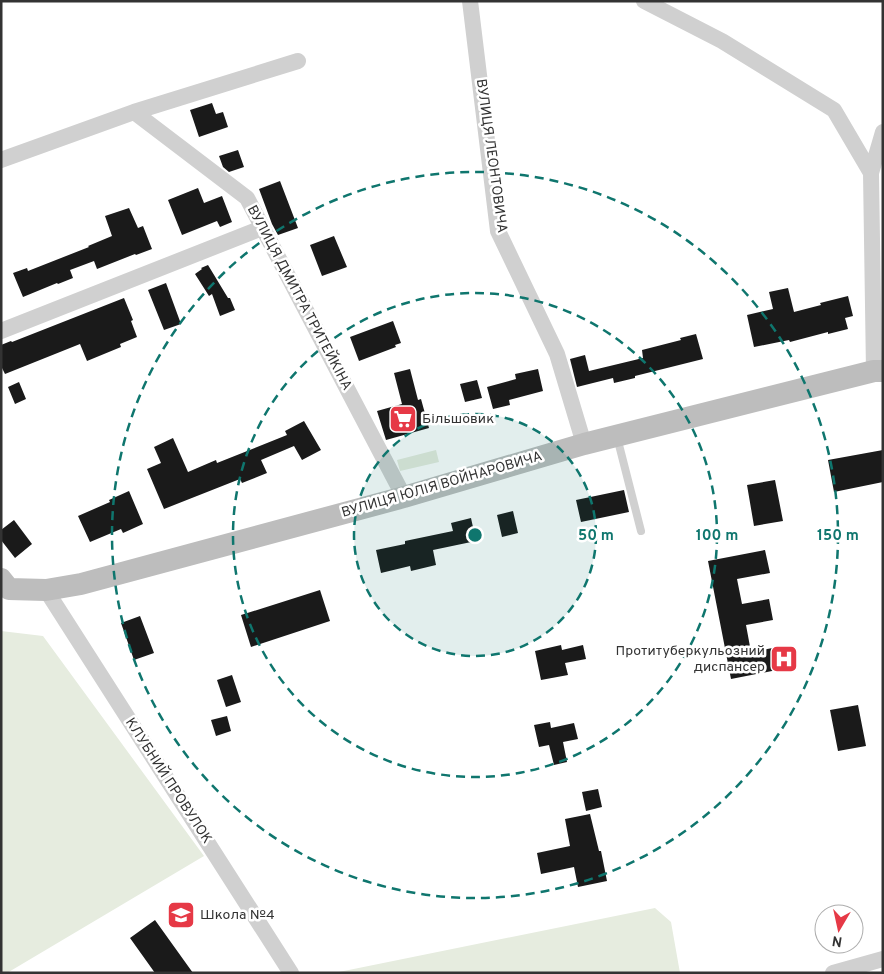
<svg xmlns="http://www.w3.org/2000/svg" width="884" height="974" font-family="Overpass,sans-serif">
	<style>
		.green { fill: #e6ecdf }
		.building { fill: #1a1a1a }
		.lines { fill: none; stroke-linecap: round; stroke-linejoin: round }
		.lane { stroke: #d0d0d0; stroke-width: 8 }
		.street { stroke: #d0d0d0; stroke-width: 16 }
		.secondary { stroke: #bdbdbd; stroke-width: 22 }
		.ring { fill: none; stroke: #0f766e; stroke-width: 2.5; stroke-dasharray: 9 6 }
		.labels { text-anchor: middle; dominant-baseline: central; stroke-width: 5; stroke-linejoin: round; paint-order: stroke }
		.street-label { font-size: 14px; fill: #333; stroke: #fff }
		.poi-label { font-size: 14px; fill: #333; stroke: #fff; text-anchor: start }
		.centre { fill: #0f766e; stroke: #fff; stroke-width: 2.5 }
		.ring-label { font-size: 15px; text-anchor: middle; font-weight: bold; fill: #0f766e; stroke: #fff; stroke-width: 5; stroke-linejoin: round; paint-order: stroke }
	</style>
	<rect width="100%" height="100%" fill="#fff"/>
	<!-- green -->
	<path class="green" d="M436,450L439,462L400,471L397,460Z
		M1,631L43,636L204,856L7,973H1Z
		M655,908L671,922L680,973H334Z"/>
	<!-- building -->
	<path class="building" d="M212,103L216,114L223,112L228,127L199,137L190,110Z
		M238,150L244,167L229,172L223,167L219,156Z
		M280,181L298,228L278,235L272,224L259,189Z
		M198,188L204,203L222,196L232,222L220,227L217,221L182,235L168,200Z
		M129,208L138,228L143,226L152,249L136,255L135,254L97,269L94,261L70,270L73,278L58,284L57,283L23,297L13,273L27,268L28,271L89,247L88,246L112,236L105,216Z
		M334,236L347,267L322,276L310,245Z
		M208,265L228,298H230L235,310L220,316L212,294L209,296L195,274L202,269L201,268Z
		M166,283L181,324L164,330L148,290Z
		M788,288L794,312L821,305L820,303L848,296L853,316L845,318L848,329L828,334V332L790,342L789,340L754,347L747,315L773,309L769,292Z
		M124,298L133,320L131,321L137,337L120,344L121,347L87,361L80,344L5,374L1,366V345L11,341L12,342Z
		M393,321L401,343L395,345L396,347L359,361L350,337Z
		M696,334L703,359L635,376V378L614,383L613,378L577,387L570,359L585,355L589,371L643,358L642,350L681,340L680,338Z
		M410,369L418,400L421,399L429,428L386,440L377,411L402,404L394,373Z
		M538,369L543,391L509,400L510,405L493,409L487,387L516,379L515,374Z
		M477,380L482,398L465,402L460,384Z
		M19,382L26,399L15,404L8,387Z
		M304,421L321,450L302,460L294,446L261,460L267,473L242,483L240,479L164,509L147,469L161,463L154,447L173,438L188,472L216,460L217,463L287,435L285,431Z
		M883,450V482L834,492L828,460Z
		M775,480L783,521L754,526L747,485Z
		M624,490L629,512L581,522L576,500Z
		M129,491L143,524L123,533L121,529L90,542L78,516L110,502L109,500Z
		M513,511L518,533L502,537L497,515Z
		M471,518L476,541L433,550L436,565L411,571L410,566L381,573L376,550L405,544V541L453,531L451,523Z
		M14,520L32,544L15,558L1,540V530Z
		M765,550L770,573L737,579L742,604L769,599L773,620L746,625L751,652L783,646L787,668L731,679L708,561Z
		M320,590L330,621L251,647L241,615Z
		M140,616L154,653L134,660L121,623Z
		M561,645L562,650L583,645L586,659L565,663L568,675L541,680L535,651Z
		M232,675L241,702L226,707L217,680Z
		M858,705L866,746L838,751L830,710Z
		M227,716L231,731L216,736L211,720Z
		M550,722L551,728L574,723L578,739L563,742L567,762L554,765L549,745L539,747L534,725Z
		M598,789L602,807L586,811L582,792Z
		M590,814L599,851H601L607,881L578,887L574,867L541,874L537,853L570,846L565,819Z
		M155,920L193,973H155L130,938Z"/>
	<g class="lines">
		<!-- lane -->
		<path class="lane" d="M617,437L641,531"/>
		<!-- street -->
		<path class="street" d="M470,1L498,231L557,354L584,444
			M644,1L722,41L834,110L871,173
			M134,112L247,198L404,497
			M1,160L134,112L298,61
			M1,331L262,228
			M874,371L871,173L883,132
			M46,590L291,973
			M833,973L883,959"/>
		<!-- secondary -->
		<path class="secondary" d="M1,579L9,589L46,590L81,584L404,497L584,444L874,371H883"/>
	</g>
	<!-- distance rings -->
	<circle cx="475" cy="535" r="121" fill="#0f766e" fill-opacity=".12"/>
	<g class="ring">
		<circle cx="475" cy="535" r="121"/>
		<circle cx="475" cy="535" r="242"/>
		<circle cx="475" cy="535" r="363"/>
	</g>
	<!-- icons -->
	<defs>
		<g id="supermarket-square" transform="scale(1.4375)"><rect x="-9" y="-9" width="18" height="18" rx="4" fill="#e63946" stroke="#fff"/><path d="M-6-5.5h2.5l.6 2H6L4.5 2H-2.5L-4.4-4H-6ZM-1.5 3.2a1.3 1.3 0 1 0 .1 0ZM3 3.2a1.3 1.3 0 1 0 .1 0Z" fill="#fff"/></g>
		<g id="hospital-square" transform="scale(1.4375)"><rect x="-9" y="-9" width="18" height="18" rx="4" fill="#e63946" stroke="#fff"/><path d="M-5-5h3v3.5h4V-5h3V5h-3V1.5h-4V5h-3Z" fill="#fff"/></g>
		<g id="school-square" transform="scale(1.4375)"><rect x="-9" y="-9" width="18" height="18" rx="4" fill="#e63946" stroke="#fff"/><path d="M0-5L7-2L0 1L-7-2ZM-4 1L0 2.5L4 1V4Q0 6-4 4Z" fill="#fff"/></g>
	</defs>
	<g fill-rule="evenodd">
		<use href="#supermarket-square" x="403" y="419"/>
		<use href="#hospital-square" x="784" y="659"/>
		<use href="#school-square" x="181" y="915"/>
	</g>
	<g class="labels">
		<!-- street labels -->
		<g class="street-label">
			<text transform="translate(491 156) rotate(82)">ВУЛИЦЯ ЛЕОНТОВИЧА</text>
			<text transform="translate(299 298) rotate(62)">ВУЛИЦЯ ДМИТРА ТРИТЕЙКІНА</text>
			<text transform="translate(442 485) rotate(-16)">ВУЛИЦЯ ЮЛІЯ ВОЙНАРОВИЧА</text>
			<text transform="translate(168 781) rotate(57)">КЛУБНИЙ ПРОВУЛОК</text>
		</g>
		<!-- poi labels -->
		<g class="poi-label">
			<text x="422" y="419">Більшовик</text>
			<text x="765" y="651" text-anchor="end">Протитуберкульозний<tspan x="765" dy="16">диспансер</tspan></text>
			<text x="200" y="915">Школа №4</text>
		</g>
	</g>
	<circle cx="475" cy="535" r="8" class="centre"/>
	<g class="ring-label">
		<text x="596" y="540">50 m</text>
		<text x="717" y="540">100 m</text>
		<text x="838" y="540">150 m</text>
	</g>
	<!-- border -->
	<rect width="884" height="974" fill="none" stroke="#333333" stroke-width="5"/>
	<!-- north arrow -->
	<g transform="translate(839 929) rotate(189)"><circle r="24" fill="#ffffff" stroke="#adadad"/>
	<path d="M0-4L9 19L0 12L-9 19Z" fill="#e63946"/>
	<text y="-8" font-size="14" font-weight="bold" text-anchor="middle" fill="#333333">N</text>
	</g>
</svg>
